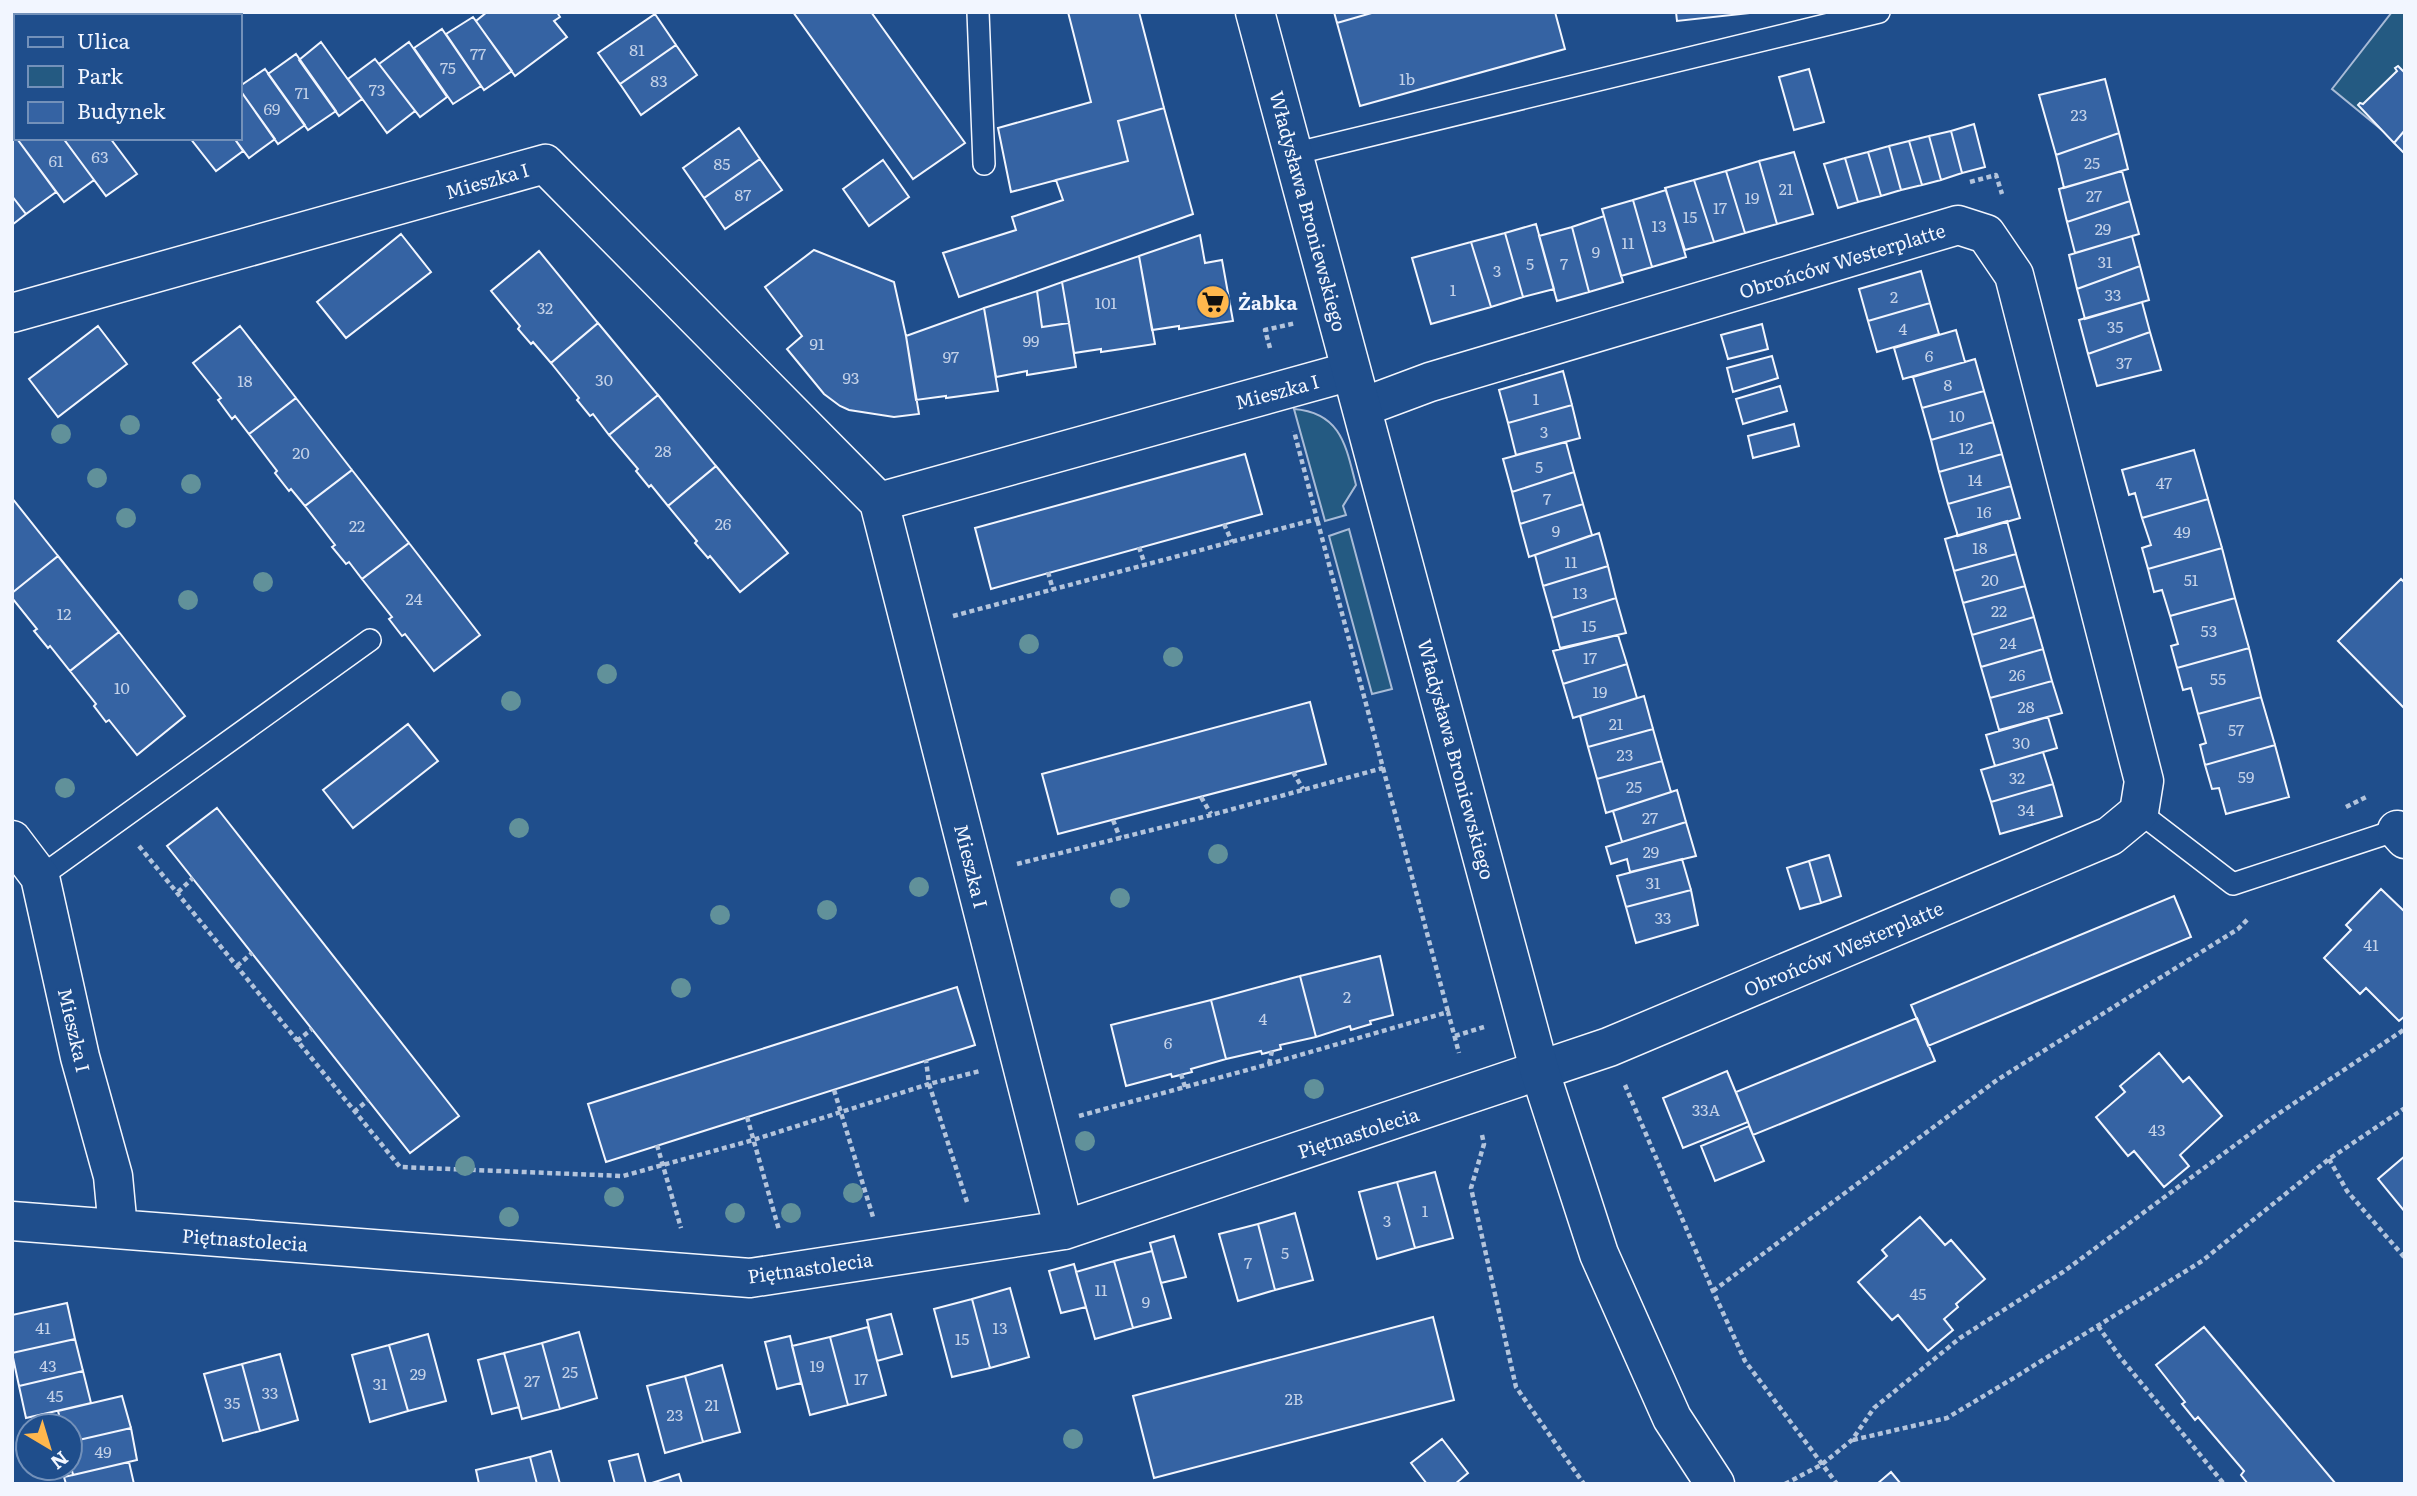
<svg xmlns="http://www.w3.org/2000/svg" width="2417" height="1496" font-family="Literata,serif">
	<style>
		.green { fill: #245a82; stroke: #a8bbd7; stroke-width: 2 }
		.building { fill: #3563a3; stroke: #f2f6ff; stroke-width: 2 }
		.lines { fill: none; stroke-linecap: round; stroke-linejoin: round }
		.lane-casing { stroke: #f2f6ff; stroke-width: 24 }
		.street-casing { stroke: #f2f6ff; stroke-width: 41 }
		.secondary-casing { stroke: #f2f6ff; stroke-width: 41 }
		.path { stroke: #b3c4dc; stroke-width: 4.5; stroke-dasharray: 5 3.5; stroke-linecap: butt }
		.lane { stroke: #1f4e8c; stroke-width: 21 }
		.street { stroke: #1f4e8c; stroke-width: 38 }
		.secondary { stroke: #1f4e8c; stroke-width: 38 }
		.tree { fill: #61919a }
		.labels { text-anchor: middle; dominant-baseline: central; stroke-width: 5; stroke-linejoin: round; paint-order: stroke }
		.number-label { font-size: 16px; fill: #c3d1e8 }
		.street-label { font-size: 19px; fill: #f2f6ff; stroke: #1f4e8c }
		.poi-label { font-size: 19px; font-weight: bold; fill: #f2f6ff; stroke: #1f4e8c; text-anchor: start }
	</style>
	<rect width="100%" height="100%" fill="#1f4e8c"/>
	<!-- green -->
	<path class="green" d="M2392,12H2405V149L2332,89Z
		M1294,409C1342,413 1346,447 1356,485L1343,506L1346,515L1325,521Z
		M1349,529L1392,689L1372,694L1329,536Z"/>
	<!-- building -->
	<path class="building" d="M487,12H557L560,17L554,21L567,37L515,76L476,21Z
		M793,12H871L965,143L913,179Z
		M1068,12H1139L1164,108L1118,121L1128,161L1011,192L998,128L1091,102Z
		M1334,12H1375L1337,23Z
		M1375,12H1555L1565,49L1360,106L1337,23Z
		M1676,12H1759L1677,21Z
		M655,14L676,45L620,84L598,53Z
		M473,17L512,71L484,90L446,34Z
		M442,29L481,86L453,104L414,48Z
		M321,42L362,99L339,116L299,60Z
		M409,42L447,97L420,117L379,64Z
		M676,45L697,75L641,115L620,84Z
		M296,54L336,111L308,130L268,74Z
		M375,59L415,111L387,133L348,79Z
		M2398,66L2405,73V130L2394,143L2358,105L2360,103L2363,104L2397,71L2395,68Z
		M265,69L305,125L278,144L240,90V86Z
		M1809,69L1824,122L1794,130L1779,77Z
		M2105,79L2119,133L2056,155L2039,95Z
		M240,90L275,139L249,158L234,138H240Z
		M1164,108L1193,214L959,297L943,253L1016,230L1012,217L1063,200L1056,180L1128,161L1118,121Z
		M1974,124L1985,167L1962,173L1951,131Z
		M739,128L760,159L704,198L683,168Z
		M2405,130V154L2394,143Z
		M1951,131L1962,173L1941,180L1929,136Z
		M12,132L56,192L26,214L12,196Z
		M2119,133L2128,169L2064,188L2056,155Z
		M1929,136L1941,180L1922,185L1909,141Z
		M21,138H63L94,180L64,202L18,140Z
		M63,138H110L137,174L106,196Z
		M190,138H234L243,151L216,171Z
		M1909,141L1922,185L1901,190L1889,146Z
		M1889,146L1901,190L1881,196L1868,152Z
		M1794,152L1813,214L1777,224L1759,161Z
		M1868,152L1881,196L1858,202L1845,158Z
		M1845,158L1858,202L1838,208L1824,164Z
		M760,159L782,190L725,229L704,198Z
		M883,160L909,197L869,226L843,189Z
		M1759,161L1777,224L1745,233L1726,171Z
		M1726,171L1745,233L1714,242L1694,180Z
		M2122,171L2130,201L2067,222L2059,189Z
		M1694,180L1714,242L1685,250L1665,188Z
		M1666,190L1686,257L1652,267L1633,200Z
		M12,196L26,214L12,225Z
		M1633,200L1652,267L1621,276L1602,209Z
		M2130,201L2139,234L2075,253L2067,222Z
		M1604,216L1623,282L1589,292L1572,227Z
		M1536,224L1554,289L1523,297L1505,233Z
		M1572,227L1589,292L1557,301L1539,236Z
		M1505,233L1523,297L1491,307L1471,242Z
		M401,234L431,272L346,338L317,302Z
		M1200,235L1205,263L1222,260L1233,321L1179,329V326L1152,330L1139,256Z
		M2132,236L2140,266L2077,289L2069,255Z
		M1471,242L1491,307L1431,324L1412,258Z
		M814,250L894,282L906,336L919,414L894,417L849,410L840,406L824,394L787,349L802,336L765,287Z
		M539,251L598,323L551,363L533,342L531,344L518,329L520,326L491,291Z
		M1139,256L1155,344L1101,352V349L1074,353L1062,282Z
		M2140,266L2149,300L2085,319L2077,289Z
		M1921,271L1930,303L1868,321L1859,289Z
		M1062,282L1069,323L1042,327L1037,291Z
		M1037,291L1042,327L1069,323L1076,367L1027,375V371L996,377L984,308Z
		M2142,302L2150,332L2088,354L2079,320Z
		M1930,303L1939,334L1877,352L1868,321Z
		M984,308L998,391L946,398V396L916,400L906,336Z
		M598,323L658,395L609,435L593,414L590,416L577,400L579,398L551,363Z
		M1762,324L1768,349L1728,359L1721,335Z
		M98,326L127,364L58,417L29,379Z
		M240,326L296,398L249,434L235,416L232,419L218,400L221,398L193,363Z
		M1956,330L1965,362L1903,379L1894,348Z
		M2150,332L2161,370L2097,386L2088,354Z
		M1772,356L1778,378L1733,392L1727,368Z
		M1975,359L1984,391L1922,408L1913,377Z
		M1563,371L1572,405L1508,423L1499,390Z
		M1780,386L1787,411L1743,424L1736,399Z
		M1984,391L1993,422L1931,440L1922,408Z
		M658,395L716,466L668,506L651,485L649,487L636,471L638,469L609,435Z
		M296,398L352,470L305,506L291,489L289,491L275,473L277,471L249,434Z
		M1572,405L1580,438L1516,455L1508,423Z
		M1993,422L2002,454L1939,472L1931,440Z
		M1794,424L1799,446L1753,458L1748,436Z
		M1566,442L1574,472L1512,492L1503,459Z
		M2194,450L2208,499L2142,518L2135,493L2129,495L2122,470Z
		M1245,454L1262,514L991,589L975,528Z
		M2002,454L2011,486L1948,504L1939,472Z
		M716,466L788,553L740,592L710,556L708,558L695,543L697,541L668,506Z
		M352,470L409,543L362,579L349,562L346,564L332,547L335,545L305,506Z
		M1574,472L1583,504L1520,524L1512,492Z
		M2011,486L2020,518L1958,536L1948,504Z
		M12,498L58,556L12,593Z
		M2208,499L2222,548L2148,569L2142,548L2151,545L2142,518Z
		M1583,504L1592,535L1529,557L1520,524Z
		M2007,521L2016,554L1954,571L1945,539Z
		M1599,533L1608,566L1543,586L1535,555Z
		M409,543L480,635L434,671L405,634L402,636L389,619L392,617L362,579Z
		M2222,548L2235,598L2170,616L2162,590L2154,592L2148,569Z
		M2016,554L2025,586L1963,603L1954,571Z
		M58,556L119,632L70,671L50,646L48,648L34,631L37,629L12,598V593Z
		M1608,566L1616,598L1552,618L1543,586Z
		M2401,579L2405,583V709L2338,641Z
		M2025,586L2034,617L1972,635L1963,603Z
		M1616,598L1626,633L1560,648L1552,618Z
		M2235,598L2249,648L2177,668L2171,646L2178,644L2170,616Z
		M2034,617L2043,649L1981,667L1972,635Z
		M119,632L185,716L137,755L109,720L106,722L94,706L96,704L70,671Z
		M1618,635L1627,664L1563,684L1553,651Z
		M2249,648L2261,697L2198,714L2191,688L2183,690L2177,668Z
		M2043,649L2052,681L1990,698L1981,667Z
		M1627,664L1637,698L1573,718L1563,684Z
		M2052,681L2062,713L1999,730L1990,698Z
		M1644,696L1653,729L1588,747L1580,716Z
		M2261,697L2275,745L2205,765L2200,745L2206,743L2198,714Z
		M1310,702L1326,764L1058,834L1042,774Z
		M2048,717L2057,748L1995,766L1986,735Z
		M408,724L438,761L353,828L323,790Z
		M1653,729L1662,761L1597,779L1588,747Z
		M2275,745L2289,797L2226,814L2219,788L2212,789L2205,765Z
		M2043,752L2053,784L1991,802L1981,770Z
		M1662,761L1671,792L1606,813L1597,779Z
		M2053,784L2062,816L2000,834L1991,802Z
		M1677,790L1686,822L1622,842L1613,811Z
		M217,808L459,1116L410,1153L167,846Z
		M1686,822L1696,856L1630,872L1627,859L1611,864L1606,847Z
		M1829,855L1841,896L1821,903L1809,861Z
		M1682,859L1691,890L1626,907L1617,876Z
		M1809,861L1821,903L1800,909L1787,868Z
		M2381,889L2405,912V1016L2399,1021L2366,988L2360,994L2324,958L2351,930L2346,925Z
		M1691,890L1698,925L1636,943L1626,907Z
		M2174,896L2191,937L1928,1046L1911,1005Z
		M1380,956L1393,1015L1370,1021L1371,1024L1351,1030L1350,1026L1316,1037L1300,976Z
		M1300,976L1316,1037L1280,1045L1281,1049L1262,1054L1261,1051L1226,1059L1211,1000Z
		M957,987L975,1045L606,1162L588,1104Z
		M1211,1000L1226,1059L1191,1069L1192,1072L1172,1077L1171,1074L1126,1086L1111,1025Z
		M1917,1018L1935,1061L1753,1135L1736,1092Z
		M2159,1053L2183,1082L2189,1077L2222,1116L2180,1155L2189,1166L2164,1187L2134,1151L2128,1156L2096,1117L2125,1092L2120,1086Z
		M1727,1071L1748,1122L1683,1148L1663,1098Z
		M1749,1126L1764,1161L1715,1181L1701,1146Z
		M2405,1156V1212L2378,1179Z
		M1435,1172L1453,1238L1415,1248L1397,1182Z
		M1397,1182L1415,1248L1377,1259L1359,1192Z
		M1295,1213L1313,1280L1275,1290L1258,1224Z
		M1920,1217L1945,1245L1951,1240L1985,1279L1956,1304L1958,1307L1944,1319L1953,1330L1928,1351L1898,1315L1892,1320L1858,1282L1887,1256L1882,1250Z
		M1258,1224L1275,1290L1238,1301L1219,1234Z
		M1174,1236L1186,1277L1161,1283L1150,1243Z
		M1152,1251L1171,1318L1133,1328L1114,1261Z
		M1114,1261L1133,1328L1095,1339L1076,1272Z
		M1074,1264L1086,1307L1061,1313L1049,1271Z
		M1010,1288L1029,1357L990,1368L972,1299Z
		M972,1299L990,1368L952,1377L934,1309Z
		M67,1303L75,1339L12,1353V1315Z
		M891,1314L902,1354L877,1361L867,1320Z
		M1433,1317L1454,1400L1154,1478L1133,1396Z
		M868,1327L886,1395L848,1405L830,1337Z
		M2204,1327L2336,1484H2248L2241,1475L2244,1471L2198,1417L2195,1420L2182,1404L2185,1402L2156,1365Z
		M579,1332L597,1398L560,1409L542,1343Z
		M428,1334L446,1401L408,1411L389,1345Z
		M790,1336L801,1383L777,1389L765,1342Z
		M830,1337L848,1405L810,1415L792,1346Z
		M75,1339L83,1371L19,1386L12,1353Z
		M542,1343L560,1409L522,1419L504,1353Z
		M389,1345L408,1411L370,1422L352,1355Z
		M504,1353L519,1407L492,1414L478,1360Z
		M280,1354L298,1420L260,1431L242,1364Z
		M242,1364L260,1431L223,1441L204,1374Z
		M722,1365L740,1432L703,1442L685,1376Z
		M83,1371L91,1403L26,1418L19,1386Z
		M685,1376L703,1442L665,1453L647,1386Z
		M122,1396L131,1428L70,1442V1426H62L58,1411Z
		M131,1428L137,1460L73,1475L70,1462V1442Z
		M1442,1439L1468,1473L1455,1484H1427L1411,1463Z
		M551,1451L560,1484H537L530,1457Z
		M638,1454L646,1484H615L609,1461Z
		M530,1457L537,1484H479L476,1470Z
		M129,1462L134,1484H66L64,1477Z
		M1891,1472L1901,1484H1877Z
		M679,1474L682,1484H653L652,1483Z"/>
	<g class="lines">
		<!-- lane casing -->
		<g class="lane-casing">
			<path id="lane" d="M978,12L984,164
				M1293,154L1879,12
				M2139,812L2233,884L2397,830
				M40,877L370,640"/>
		</g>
		<!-- street casing -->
		<g class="street-casing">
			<path id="street" d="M12,313L545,164L879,502L1064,1230
				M879,502L1351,371
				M2397,830L2405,839
				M12,840L40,877L80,1057L113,1176L118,1229
				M12,1221L750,1278L1064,1230L1609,1047L2110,836L2139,812L2144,781L2014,275L1986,234L1958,225L1430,382L1363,407"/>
		</g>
		<!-- secondary casing -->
		<g class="secondary-casing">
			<path id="secondary" d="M1255,12L1540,1072L1599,1254L1672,1418L1715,1484"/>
		</g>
		<!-- path -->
		<path class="path" d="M1970,182L1996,175L2002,194
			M1270,348L1265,330L1296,323
			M1224,524L1232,542
			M1139,547L1145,565
			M1048,572L1053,590
			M953,616L1317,519L1294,431
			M1383,768L1448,1012
			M1293,772L1303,789
			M1201,797L1211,814
			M2346,807L2366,797
			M1113,820L1120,838
			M139,846L400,1167L623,1176L753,1140L929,1084L926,1060
			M1017,864L1211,815L1383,768L1317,519
			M178,892L193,878
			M237,966L252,953
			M1455,1036L1484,1027
			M297,1041L312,1029
			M1269,1064L1272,1051
			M1181,1074L1185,1087
			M1625,1085L1713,1291L1745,1361L1837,1484
			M834,1090L873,1217
			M354,1112L368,1100
			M1079,1116L1269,1064L1448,1012L1459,1053
			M747,1117L779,1230
			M1482,1135L1484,1144L1471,1188L1516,1387L1584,1484
			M657,1145L681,1228
			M2329,1159L2347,1191L2405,1258
			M967,1202L929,1084L980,1071
			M1713,1291L1997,1080L2238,929L2249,918
			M2098,1326L2120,1357L2224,1484
			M1853,1440L1947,1418L2017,1376L2202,1261L2329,1159L2405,1108
			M1785,1484L1821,1465L1852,1440L1874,1408L1960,1338L2063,1272L2269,1120L2405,1029"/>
		<!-- lane -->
		<use href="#lane" class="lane"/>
		<!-- street -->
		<use href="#street" class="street"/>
		<!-- secondary -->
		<use href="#secondary" class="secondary"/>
	</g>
	<!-- trees -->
	<g class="tree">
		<circle cx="130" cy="425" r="10"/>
		<circle cx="61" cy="434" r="10"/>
		<circle cx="97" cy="478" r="10"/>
		<circle cx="191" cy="484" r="10"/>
		<circle cx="126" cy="518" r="10"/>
		<circle cx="263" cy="582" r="10"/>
		<circle cx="188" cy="600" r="10"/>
		<circle cx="1029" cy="644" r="10"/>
		<circle cx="1173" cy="657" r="10"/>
		<circle cx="607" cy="674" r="10"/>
		<circle cx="511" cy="701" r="10"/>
		<circle cx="65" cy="788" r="10"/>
		<circle cx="519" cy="828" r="10"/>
		<circle cx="1218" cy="854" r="10"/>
		<circle cx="919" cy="887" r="10"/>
		<circle cx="1120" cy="898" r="10"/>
		<circle cx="827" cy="910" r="10"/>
		<circle cx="720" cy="915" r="10"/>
		<circle cx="681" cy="988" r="10"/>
		<circle cx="1314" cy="1089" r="10"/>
		<circle cx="1085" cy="1141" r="10"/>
		<circle cx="465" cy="1166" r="10"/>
		<circle cx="853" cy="1193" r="10"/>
		<circle cx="614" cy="1197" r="10"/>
		<circle cx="735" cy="1213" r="10"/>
		<circle cx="791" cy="1213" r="10"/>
		<circle cx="509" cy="1217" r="10"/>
		<circle cx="1073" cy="1439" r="10"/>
	</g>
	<!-- icons -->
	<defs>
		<g id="supermarket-disc" transform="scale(1.75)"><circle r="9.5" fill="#ffb74d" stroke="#1f4e8c"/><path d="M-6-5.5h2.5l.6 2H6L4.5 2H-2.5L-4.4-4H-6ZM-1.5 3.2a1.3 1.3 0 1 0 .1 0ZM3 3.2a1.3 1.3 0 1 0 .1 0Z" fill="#111"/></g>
	</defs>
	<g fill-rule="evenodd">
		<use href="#supermarket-disc" x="1213" y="302"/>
	</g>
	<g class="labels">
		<!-- number labels -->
		<g class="number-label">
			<text x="637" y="49">81</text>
			<text x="478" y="53">77</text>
			<text x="448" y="67">75</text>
			<text x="1407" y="78">1b</text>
			<text x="659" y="80">83</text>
			<text x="377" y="89">73</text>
			<text x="302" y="92">71</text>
			<text x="272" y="108">69</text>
			<text x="2079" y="114">23</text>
			<text x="100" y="156">63</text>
			<text x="56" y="160">61</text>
			<text x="2092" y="162">25</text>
			<text x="722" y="163">85</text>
			<text x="1786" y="188">21</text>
			<text x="743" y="194">87</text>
			<text x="2094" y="195">27</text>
			<text x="1752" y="197">19</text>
			<text x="1720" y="207">17</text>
			<text x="1690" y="216">15</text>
			<text x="1659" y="225">13</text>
			<text x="2103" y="228">29</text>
			<text x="1628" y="242">11</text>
			<text x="1596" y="251">9</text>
			<text x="2105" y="261">31</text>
			<text x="1530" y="263">5</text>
			<text x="1564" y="263">7</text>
			<text x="1497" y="270">3</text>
			<text x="1453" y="289">1</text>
			<text x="2113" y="294">33</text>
			<text x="1894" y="296">2</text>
			<text x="1106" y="302">101</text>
			<text x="545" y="307">32</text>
			<text x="2115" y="326">35</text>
			<text x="1903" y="328">4</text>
			<text x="1031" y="340">99</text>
			<text x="817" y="343">91</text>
			<text x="1929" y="355">6</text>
			<text x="951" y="356">97</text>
			<text x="2124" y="362">37</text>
			<text x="851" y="377">93</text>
			<text x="604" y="379">30</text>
			<text x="245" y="380">18</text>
			<text x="1948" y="384">8</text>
			<text x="1536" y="398">1</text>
			<text x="1957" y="415">10</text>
			<text x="1544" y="431">3</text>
			<text x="1966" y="447">12</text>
			<text x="663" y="450">28</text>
			<text x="301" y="452">20</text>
			<text x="1539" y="466">5</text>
			<text x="1975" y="479">14</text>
			<text x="2164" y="482">47</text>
			<text x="1547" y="498">7</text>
			<text x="1984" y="511">16</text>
			<text x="723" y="523">26</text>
			<text x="357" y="525">22</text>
			<text x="1556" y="530">9</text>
			<text x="2182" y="531">49</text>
			<text x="1980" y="547">18</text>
			<text x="1571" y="561">11</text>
			<text x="1990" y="579">20</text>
			<text x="2191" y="579">51</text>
			<text x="1580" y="592">13</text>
			<text x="414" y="598">24</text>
			<text x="1999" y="610">22</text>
			<text x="64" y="613">12</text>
			<text x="1589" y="625">15</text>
			<text x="2209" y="630">53</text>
			<text x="2008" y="642">24</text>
			<text x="1590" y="657">17</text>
			<text x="2017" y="674">26</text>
			<text x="2218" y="678">55</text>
			<text x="122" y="687">10</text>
			<text x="1600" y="691">19</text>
			<text x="2026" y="706">28</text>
			<text x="1616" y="723">21</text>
			<text x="2236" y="729">57</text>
			<text x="2021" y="742">30</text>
			<text x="1625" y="754">23</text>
			<text x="2246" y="776">59</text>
			<text x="2017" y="777">32</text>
			<text x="1634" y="786">25</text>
			<text x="2026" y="809">34</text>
			<text x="1650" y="817">27</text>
			<text x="1651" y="851">29</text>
			<text x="1653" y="882">31</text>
			<text x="1663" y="917">33</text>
			<text x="2371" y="944">41</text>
			<text x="1347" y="996">2</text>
			<text x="1263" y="1018">4</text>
			<text x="1168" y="1042">6</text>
			<text x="1706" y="1109">33A</text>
			<text x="2157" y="1129">43</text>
			<text x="1425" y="1210">1</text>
			<text x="1387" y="1220">3</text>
			<text x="1285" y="1252">5</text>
			<text x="1248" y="1262">7</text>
			<text x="1101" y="1289">11</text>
			<text x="1918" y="1293">45</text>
			<text x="1146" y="1301">9</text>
			<text x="43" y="1327">41</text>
			<text x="1000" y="1327">13</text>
			<text x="962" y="1338">15</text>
			<text x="48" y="1365">43</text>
			<text x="817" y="1365">19</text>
			<text x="570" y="1371">25</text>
			<text x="418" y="1373">29</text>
			<text x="861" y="1378">17</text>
			<text x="532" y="1380">27</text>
			<text x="380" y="1383">31</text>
			<text x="270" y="1392">33</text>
			<text x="55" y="1395">45</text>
			<text x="1294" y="1398">2B</text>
			<text x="232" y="1402">35</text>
			<text x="712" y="1404">21</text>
			<text x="675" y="1414">23</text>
			<text x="103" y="1451">49</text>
		</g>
		<!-- street labels -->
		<g class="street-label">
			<text transform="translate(487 180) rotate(-16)">Mieszka I</text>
			<text transform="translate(1309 211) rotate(75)">Władysława Broniewskiego</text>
			<text transform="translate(1842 260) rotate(-17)">Obrońców Westerplatte</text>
			<text transform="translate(1277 391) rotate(-15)">Mieszka I</text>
			<text transform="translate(1457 759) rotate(75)">Władysława Broniewskiego</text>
			<text transform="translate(972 866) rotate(76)">Mieszka I</text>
			<text transform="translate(1843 948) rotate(-23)">Obrońców Westerplatte</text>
			<text transform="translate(75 1030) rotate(77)">Mieszka I</text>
			<text transform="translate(1358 1132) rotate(-18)">Piętnastolecia</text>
			<text transform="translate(245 1239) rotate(4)">Piętnastolecia</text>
			<text transform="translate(810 1267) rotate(-8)">Piętnastolecia</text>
		</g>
		<!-- poi labels -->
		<g class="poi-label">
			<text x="1238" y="302">Żabka</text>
		</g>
	</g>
	<!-- border -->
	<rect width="2417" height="1496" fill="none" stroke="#f2f6ff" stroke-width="28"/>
	<!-- legend -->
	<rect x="14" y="14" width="228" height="126" fill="#1f4e8c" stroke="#7391ba" stroke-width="2"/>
	<rect x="28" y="37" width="35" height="10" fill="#1f4e8c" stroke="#7391ba" stroke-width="2"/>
	<text x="77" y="49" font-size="21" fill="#f2f6ff">Ulica</text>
	<rect x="28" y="66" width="35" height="21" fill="#245a82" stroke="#7391ba" stroke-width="2"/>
	<text x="77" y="84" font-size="21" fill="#f2f6ff">Park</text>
	<rect x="28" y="102" width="35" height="21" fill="#3563a3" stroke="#7391ba" stroke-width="2"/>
	<text x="77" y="119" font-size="21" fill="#f2f6ff">Budynek</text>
	<!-- north arrow -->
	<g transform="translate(49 1447) rotate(142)"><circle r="33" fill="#1f4e8c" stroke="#7391ba" stroke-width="2"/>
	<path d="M0-5L12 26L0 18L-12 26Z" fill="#ffb74d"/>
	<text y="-10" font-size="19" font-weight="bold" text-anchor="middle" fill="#f2f6ff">N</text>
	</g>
</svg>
